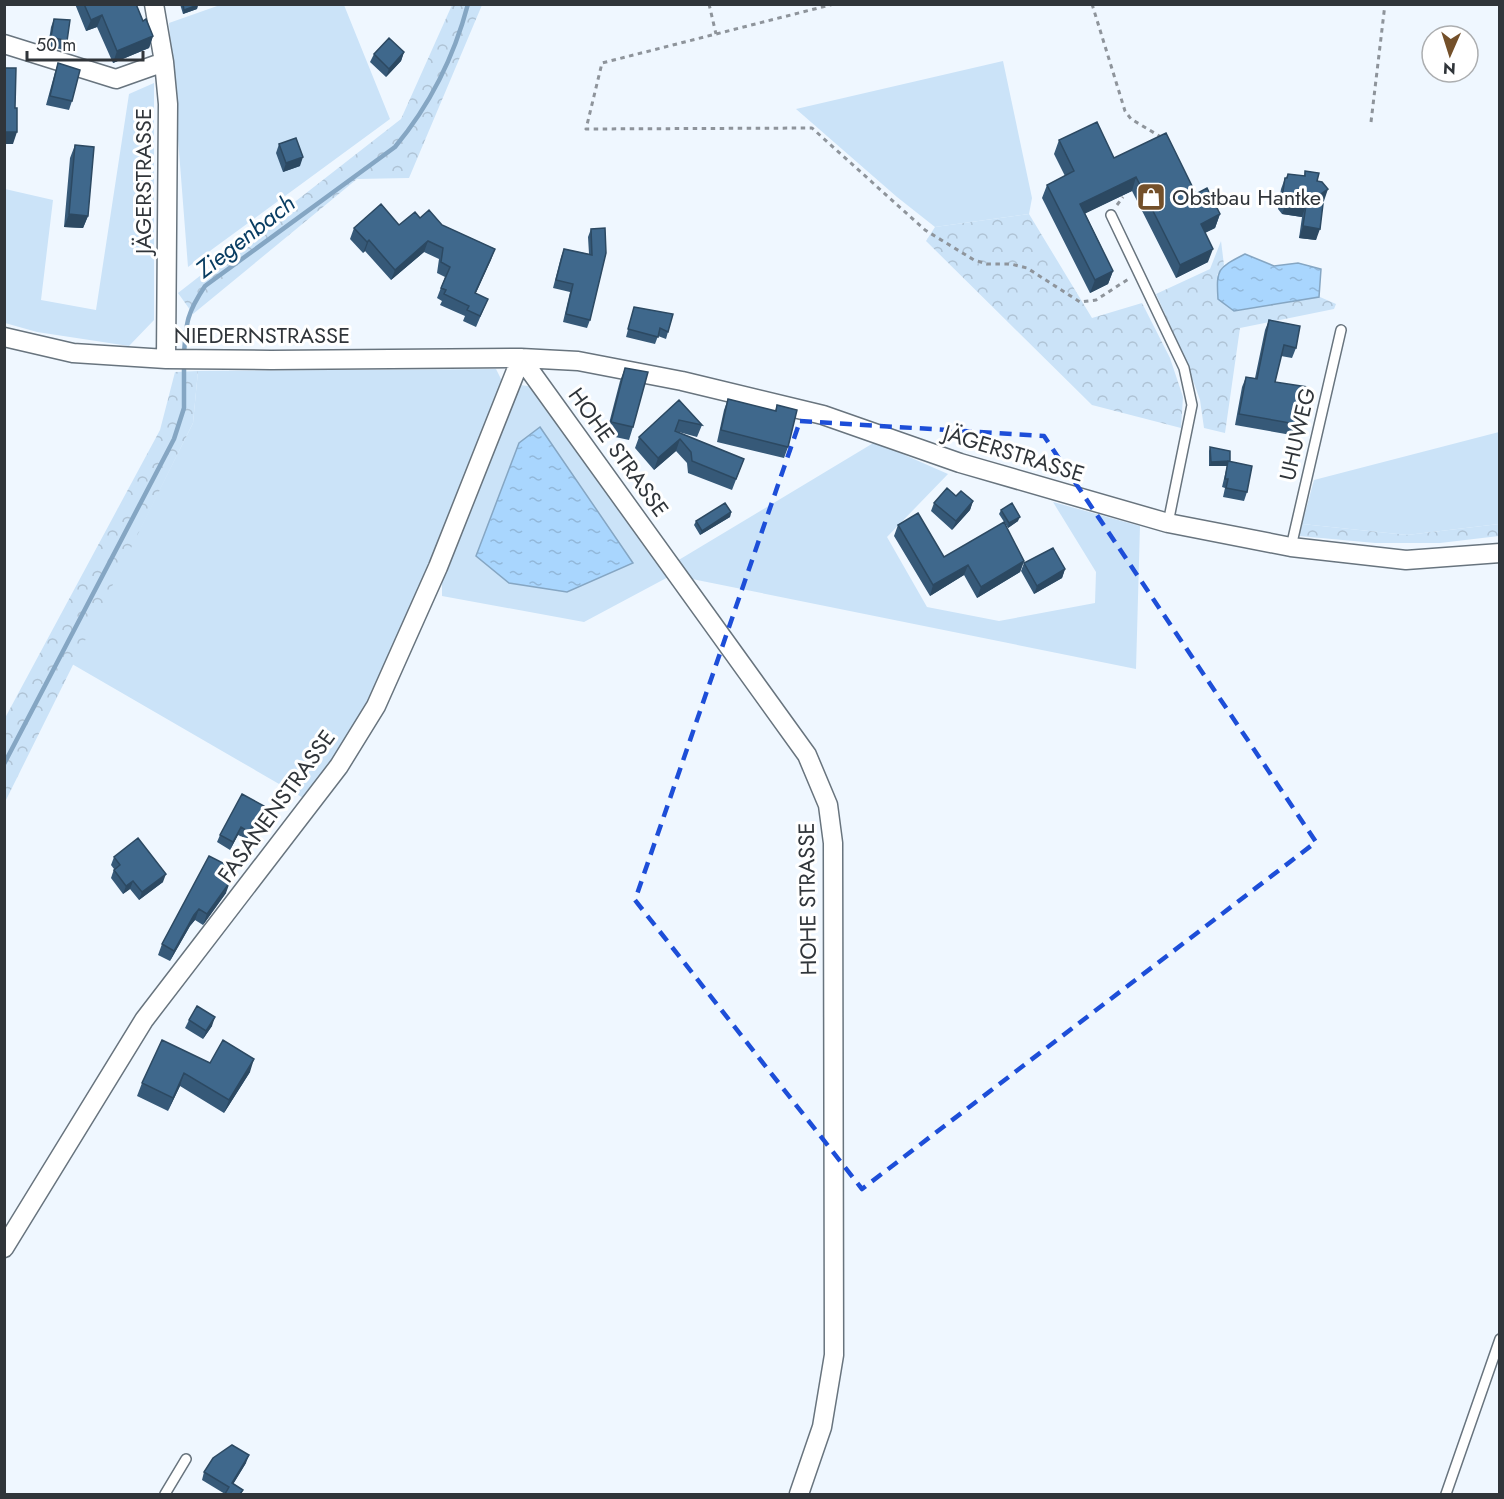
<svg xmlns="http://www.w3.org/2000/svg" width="1504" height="1499" font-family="Jost,sans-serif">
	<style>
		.grass { fill: #cbe3f8 }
		.forest { fill: url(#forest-crowns) }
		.water { fill: url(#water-ripples); stroke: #85a6c3; stroke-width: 1.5 }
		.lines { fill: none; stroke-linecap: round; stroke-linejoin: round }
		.stream { stroke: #85a6c3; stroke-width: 4.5 }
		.service-casing { stroke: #68747e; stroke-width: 12 }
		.minor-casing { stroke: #68747e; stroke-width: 21 }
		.path { stroke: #8e949b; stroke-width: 3; stroke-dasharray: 4.5 4.5; stroke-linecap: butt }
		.service { stroke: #fff; stroke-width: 9 }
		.minor { stroke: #fff; stroke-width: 18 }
		.wall { fill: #365978 }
		.shaded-wall { fill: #2c4962 }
		.building { fill: #3f688c; stroke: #2c4962; stroke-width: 1.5 }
		.marked { fill: none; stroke: #1d4ed8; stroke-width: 4.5; stroke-dasharray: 12 8; stroke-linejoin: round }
		.labels { text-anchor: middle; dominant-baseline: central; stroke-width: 6; stroke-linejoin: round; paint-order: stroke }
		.street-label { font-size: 22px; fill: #30353a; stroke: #fff }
		.poi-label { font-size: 22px; fill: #30353a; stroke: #fff; text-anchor: start }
		.water-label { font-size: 24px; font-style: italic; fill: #093d62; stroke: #fff }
	</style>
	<defs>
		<pattern id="forest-crowns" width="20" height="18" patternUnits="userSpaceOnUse" patternTransform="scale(1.5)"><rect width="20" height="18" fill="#cbe3f8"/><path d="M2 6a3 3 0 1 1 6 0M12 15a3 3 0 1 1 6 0" fill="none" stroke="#afc3d5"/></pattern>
		<pattern id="water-ripples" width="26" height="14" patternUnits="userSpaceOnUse" patternTransform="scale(1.5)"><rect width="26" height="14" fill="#a9d6fe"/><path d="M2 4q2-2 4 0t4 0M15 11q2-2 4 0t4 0" fill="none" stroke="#92b8da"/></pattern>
	</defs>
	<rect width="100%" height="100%" fill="#eff7ff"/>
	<!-- grass -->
	<path class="grass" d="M220,5H344L390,119L188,267L169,23Z
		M1003,61L1032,198L1029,214L935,227L897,197L796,109Z
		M154,83V320L129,346L37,332L5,323V189L53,200L41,300L96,310L129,94Z
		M496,369L504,385L370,703L305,799L72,664L193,423L198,371Z
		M520,385L535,387L672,575L584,622L442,596V581Z
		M1499,432V524L1407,535L1302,524L1314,480Z
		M875,442L948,474L887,537L927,607L999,621L1095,603L1096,572L1053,502L1140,526L1136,669L692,579L677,561Z"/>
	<!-- forest -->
	<path class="forest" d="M452,5H482L409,178L357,179L193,314L178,293L401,119Z
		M1029,214L1092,318L1142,303L1170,358L1183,397L1181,428L1092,405L926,241L935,227Z
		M1221,241L1224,265L1217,275L1234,311L1320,297L1336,304L1334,309L1240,328L1225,433L1204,428L1200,400L1186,361L1156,294L1210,269Z
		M198,371L193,423L5,802V718L160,430L175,372Z
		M1302,524L1407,535L1499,524V536L1440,543H1375L1299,536Z"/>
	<!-- water -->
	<path class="water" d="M1245,254L1274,266L1298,263L1321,269L1319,297L1234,311L1218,299C1216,268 1218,268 1245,254Z
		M540,427L633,563L567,592L509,583L476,556L519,443Z"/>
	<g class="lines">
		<!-- stream -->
		<path class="stream" d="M184,354C186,322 187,313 205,286L395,147C430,105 454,57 468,4
			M4,764L174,439L184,408V362"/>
		<!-- service casing -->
		<g class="service-casing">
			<path id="service" d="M1111,215L1184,368L1192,405L1168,523
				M1291,547L1341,330
				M165,1494L186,1459
				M1446,1494L1500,1339"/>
		</g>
		<!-- minor casing -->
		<g class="minor-casing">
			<path id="minor" d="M154,4L164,62L168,104L166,359
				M4,44L116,79L164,62
				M4,337L73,353L166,359L271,360L521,358L578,361L682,381L823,415L960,463L1168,523L1291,547L1406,560L1500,553
				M521,358L807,755L828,805L833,843L834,1355L822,1427L799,1494
				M4,1248L144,1020L339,766L376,706L438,567L521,358"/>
		</g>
		<!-- path -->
		<path class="path" d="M709,4L716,34
			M834,4L602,63L586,129L812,128L925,230L974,260L987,264H1011L1027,268L1080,302L1096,300L1130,278
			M1092,4L1125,111L1131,119L1161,137
			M1371,122L1385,4
			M1117,205L1123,197"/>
		<!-- service -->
		<use href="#service" class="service"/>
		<!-- minor -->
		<use href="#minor" class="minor"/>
	</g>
	<!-- wall -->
	<path class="wall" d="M75,4H136L143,21L153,36L149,48L113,63L97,27L86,31Z
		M180,4H198L197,9L183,14Z
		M54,19L67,41L64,50L48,46L51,27Z
		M404,52L401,61L386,77L370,62L374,54Z
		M58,63L72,101L69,110L46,105L55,72Z
		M1059,140L1114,158L1196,194L1220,214L1215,228L1205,233L1208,262L1176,278L1132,191L1085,213L1113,271L1108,284L1090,293L1042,198L1047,185L1065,176L1054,154Z
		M279,144L300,166L283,172L276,153Z
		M75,145L88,216L83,228L64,227L70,158Z
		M1305,171L1317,181L1324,201L1322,202L1316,240L1299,238L1302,217L1282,214L1278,209L1281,189L1285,178H1286L1288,174L1304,176Z
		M420,218L442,225L495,249L475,294L488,299L476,327L463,321L465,316L440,305L442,301L437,298L445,277L437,273L439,259L424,252L391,280L365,251L363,253L350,239L354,228L399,225Z
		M591,229L606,253L590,320L587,328L563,322L570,292L553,288L561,257L564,249L589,254L588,237Z
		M634,307L668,332L666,339L658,336L655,344L626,337Z
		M1269,320L1296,348L1292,358L1281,356L1275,382L1301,425L1297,436L1235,425L1242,387L1246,377L1255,378L1265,330Z
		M625,368L633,427L629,440L606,435L620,381Z
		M728,399L775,411L777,405L788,447L784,458L717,442L724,410Z
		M679,400L702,425L697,437L675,431L744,459L732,490L688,473L687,463L676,451L654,470L635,448L639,437Z
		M1210,447L1230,461L1247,492L1244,501L1223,497L1225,488L1222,487L1227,466H1209V451Z
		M956,496L973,501L970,510L952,530L931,511L934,503Z
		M1001,510L1018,521L1008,528L999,514Z
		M731,512L730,517L700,535L694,525L696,521Z
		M898,525L944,557L1024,561L1020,572L977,598L964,575L930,596L894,536Z
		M1024,563L1065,569L1062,578L1034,594L1021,571Z
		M261,814L247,839L238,835L230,850L217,842L220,835Z
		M114,857L163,882L139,900L130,889L123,894L111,878L114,869L111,865Z
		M220,876L226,893L203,925L195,920L190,926L170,961L158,955L162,944Z
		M189,1020L212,1026L203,1039L185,1028Z
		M210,1063L250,1072L224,1113L180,1086L168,1111L137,1096L142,1083Z
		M246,1463L233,1484L243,1490L241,1494H225L202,1480L204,1472Z"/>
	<!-- shaded-wall -->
	<path class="shaded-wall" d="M198,5L197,9L183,14L184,10Z
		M102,15L97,27L86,31L91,20Z
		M153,36L149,48L113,63L117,51Z
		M404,52L401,61L386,77L389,69Z
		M4,132H17L13,144H4Z
		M303,157L300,166L283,172L286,163Z
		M1136,177L1132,191L1076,218L1080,204Z
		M1328,189L1324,201L1314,208L1318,196Z
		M1286,203L1306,205L1302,217L1282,214Z
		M69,214L88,216L83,228L64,227Z
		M1220,214L1215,228L1196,237L1201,224Z
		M1303,226L1320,229L1316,240L1299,238Z
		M369,240L365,251L363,253L367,242Z
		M428,241L424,252L391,280L395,270Z
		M495,249L491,260L471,304L475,293Z
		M1213,249L1208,262L1176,278L1180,265Z
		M1113,271L1108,284L1090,293L1095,280Z
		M680,439L676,451L654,470L658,458Z
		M1211,462H1228L1227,466H1209Z
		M973,501L970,510L952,530L956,521Z
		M731,512L730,517L700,535L702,531Z
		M1020,517L1018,521L1008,528L1009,523Z
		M1024,561L1020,572L977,598L981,587Z
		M968,565L964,575L930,596L933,585Z
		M1065,569L1062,578L1034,594L1037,586Z
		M264,806L261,814L247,839L249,832Z
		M241,827L238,835L230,850L233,842Z
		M166,874L163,882L139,900L142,892Z
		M133,881L130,889L123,894L126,886Z
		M230,882L226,893L203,925L207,914Z
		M199,909L195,920L190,926L170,961L174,951L194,915Z
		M215,1017L212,1026L203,1039L206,1031Z
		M254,1059L250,1072L224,1113L229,1100Z
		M184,1073L180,1086L168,1111L173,1098Z
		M249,1455L246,1463L229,1491L232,1483Z"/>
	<!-- building -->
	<path class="building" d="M84,4H136L143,21L146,19L153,36L117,51L102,15L91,20Z
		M183,4H198V5L184,10Z
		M54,19L70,20L67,41L51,37Z
		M389,38L404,52L389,69L374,54Z
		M58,63L80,70L72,101L50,96Z
		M4,68H16L15,108H17V132H4Z
		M1097,122L1114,158L1166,133L1196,194L1207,188L1220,214L1201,224L1213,249L1180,265L1136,177L1080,204L1113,271L1095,280L1047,185L1074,171L1059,140Z
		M296,138L303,157L286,163L279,144Z
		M75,145L94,147L88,216L69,214Z
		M1305,171L1319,173L1317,181L1322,182L1328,189L1318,196L1323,204L1320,229L1303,226L1306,205L1286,203L1282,198L1285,178H1287L1288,174L1305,176Z
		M381,204L399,225L415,212L420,218L429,210L442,225L495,249L475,293L488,299L480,316L467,310L469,306L444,294L446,290L441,288L450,267L441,262L443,248L428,241L395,270L369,240L367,242L354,228Z
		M605,228L606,253L590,320L566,314L573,284L556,280L564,249L592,255L591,229Z
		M634,307L673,314L668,332L660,328L658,337L628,329Z
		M1269,320L1300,326L1296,348L1284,345L1275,382L1307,387L1301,425L1239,414L1246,377L1257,379Z
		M625,368L648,372L633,427L611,422Z
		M728,399L776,411L777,405L797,410L788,447L721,430Z
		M679,400L702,425L679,420L675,431L744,459L736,479L692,461L691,452L680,439L658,458L639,437Z
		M1210,447L1230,451V461L1211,462Z
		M1228,461L1252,466L1247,492L1226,488L1228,479H1225Z
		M947,488L956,496L961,491L973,501L956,521L934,503Z
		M725,503L731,512L702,531L696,521Z
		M1012,503L1020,517L1009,523L1001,510Z
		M918,513L944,557L1004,522L1024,561L981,587L968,565L933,585L898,525Z
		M1053,548L1065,569L1037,586L1024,563Z
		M242,794L264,806L249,832L241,827L233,842L220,835Z
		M138,838L166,874L142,892L133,881L126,886L114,870L120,865L114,857Z
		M209,856L225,864L219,875L230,882L207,914L199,909L194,915L174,951L162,944Z
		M197,1006L215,1017L206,1031L189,1020Z
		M162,1040L210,1063L223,1040L254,1059L229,1100L184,1073L173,1098L142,1083Z
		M232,1445L249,1455L232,1483L243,1490L240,1494H225L229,1487L204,1472L213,1458Z"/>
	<!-- marked area -->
	<path class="marked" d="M800,421L1044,436L1316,842L862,1189L635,900Z"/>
	<!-- icons -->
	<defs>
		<g id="shop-square" transform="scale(1.5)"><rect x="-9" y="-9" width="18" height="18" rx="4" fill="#74502a" stroke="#fff"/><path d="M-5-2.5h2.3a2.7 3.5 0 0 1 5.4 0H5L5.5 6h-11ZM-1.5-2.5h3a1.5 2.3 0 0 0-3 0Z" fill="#fff"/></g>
	</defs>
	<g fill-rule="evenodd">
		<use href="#shop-square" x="1151" y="197"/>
	</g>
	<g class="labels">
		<!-- street labels -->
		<g class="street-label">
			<text transform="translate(143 181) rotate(-90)">JÄGERSTRASSE</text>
			<text x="262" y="335">NIEDERNSTRASSE</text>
			<text transform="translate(1297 434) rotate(-77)">UHUWEG</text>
			<text transform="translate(619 452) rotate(54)">HOHE STRASSE</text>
			<text transform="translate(1014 453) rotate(17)">JÄGERSTRASSE</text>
			<text transform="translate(276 806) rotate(-54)">FASANENSTRASSE</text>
			<text transform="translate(807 899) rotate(-91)">HOHE STRASSE</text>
		</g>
		<!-- poi labels -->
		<g class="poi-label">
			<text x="1172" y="197">Obstbau Hantke</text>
		</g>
		<!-- water labels -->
		<g class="water-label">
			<text transform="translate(245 236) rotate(-38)">Ziegenbach</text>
		</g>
	</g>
	<!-- border -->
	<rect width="1504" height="1499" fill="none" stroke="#30353a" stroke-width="12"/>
	<!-- north arrow -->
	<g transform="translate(1450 54) rotate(183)"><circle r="28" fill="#ffffff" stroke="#acaeb0" stroke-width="1.5"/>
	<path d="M0-4.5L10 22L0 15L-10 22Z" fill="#74502a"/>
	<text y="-9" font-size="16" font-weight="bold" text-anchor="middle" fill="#30353a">N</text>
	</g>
	<!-- scale -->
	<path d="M27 51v9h116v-9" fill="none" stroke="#30353a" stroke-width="3"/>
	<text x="36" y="51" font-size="18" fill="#30353a" stroke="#ffffff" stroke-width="4.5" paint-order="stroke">50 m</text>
</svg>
